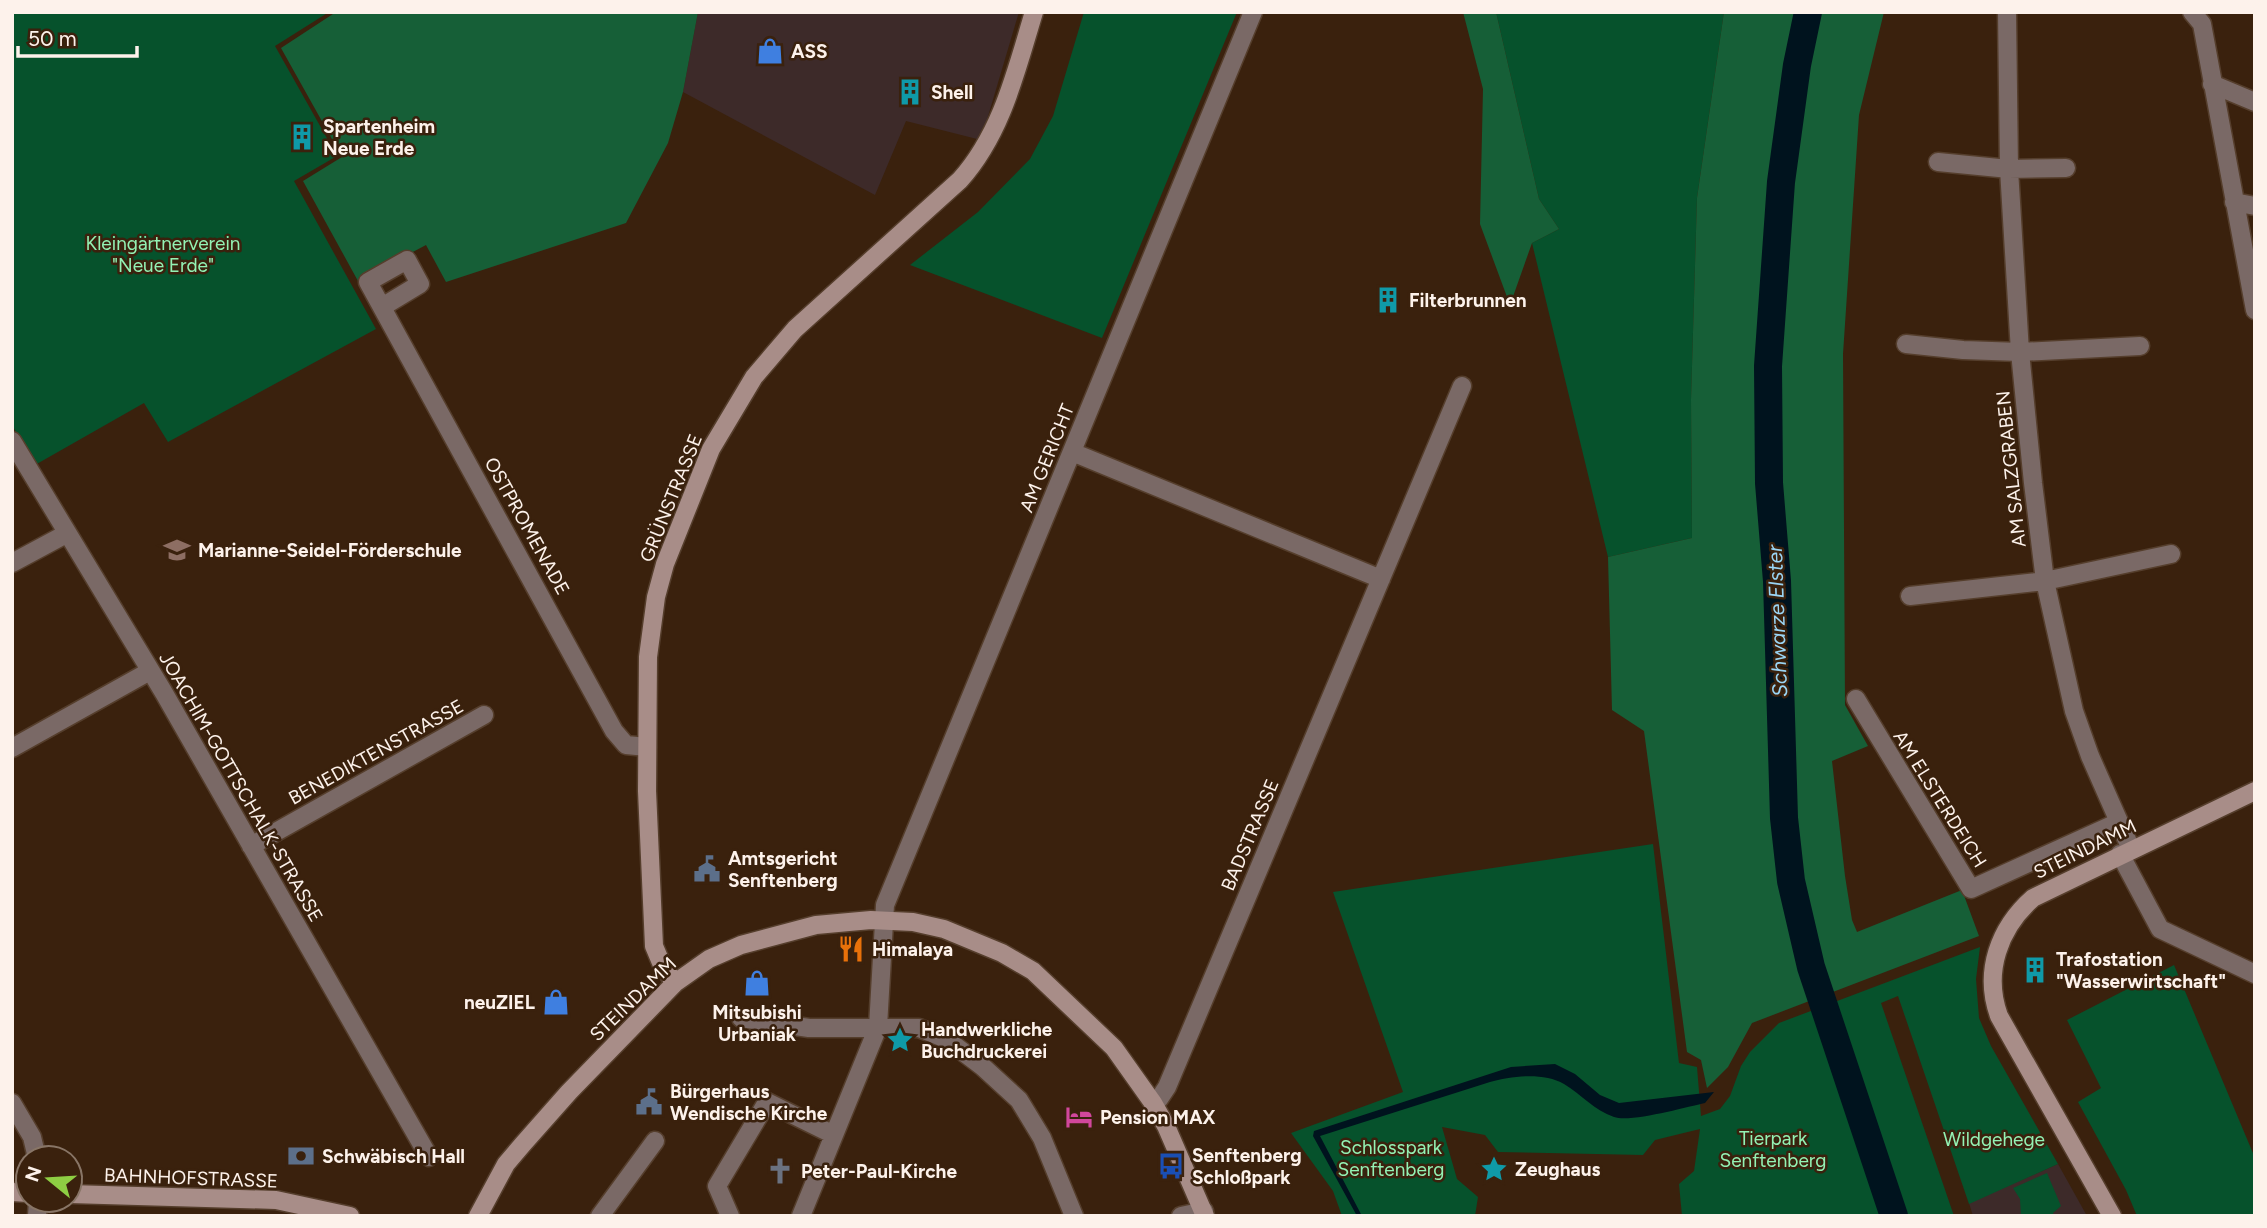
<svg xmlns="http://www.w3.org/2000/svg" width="2267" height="1228" font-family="Figtree,sans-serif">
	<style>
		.commercial { fill: #3d2a29 }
		.green { fill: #06522c }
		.forest { fill: #165f37 }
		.water { fill: #00131e }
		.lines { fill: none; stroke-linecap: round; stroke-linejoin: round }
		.river { stroke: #00131e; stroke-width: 28 }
		.street-casing { stroke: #553e2c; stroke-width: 21 }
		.secondary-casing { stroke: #553e2c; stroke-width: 21 }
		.street { stroke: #7a6966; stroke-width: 18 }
		.secondary { stroke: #a88d88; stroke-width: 18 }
		.labels { text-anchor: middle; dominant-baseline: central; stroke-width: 5; stroke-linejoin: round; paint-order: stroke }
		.poi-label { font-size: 19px; font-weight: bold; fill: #fdf2eb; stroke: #3a210d; text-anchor: start }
		.park-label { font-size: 19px; fill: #93f2b4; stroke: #3a210d }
		.street-label { font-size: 19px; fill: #fdf2eb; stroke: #3a210d }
		.water-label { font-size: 21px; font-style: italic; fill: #9ad5f5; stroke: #3a210d }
	</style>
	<rect width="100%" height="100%" fill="#3a210d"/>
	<!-- commercial -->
	<path class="commercial" d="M698,12H1019L981,140L906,121L875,195L683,92Z
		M2058,1164L2087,1216H1973L1969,1203Z"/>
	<!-- green -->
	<path class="green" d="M12,12H329L275,46L337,156L294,181L376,329L168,442L144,403L35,465L12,425Z
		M1084,12H1237L1102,338L910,265L978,212L1030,159L1053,116Z
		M1496,12H1724L1697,198L1691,400L1692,538L1608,557L1532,243L1559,229L1539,199Z
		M1653,844L1679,1063L1697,1067L1701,1116L1720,1109L1730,1096L1741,1066L1750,1052L1779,1023L1980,947L1976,979L1979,1018L1991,1046L2058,1164L1969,1204L1898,996L1881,1003L1954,1216H1682L1679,1184L1694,1171L1700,1129L1655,1140L1643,1155L1498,1152L1485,1135L1442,1127L1457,1179L1478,1197L1475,1216H1342L1333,1191L1291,1133L1403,1092L1333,892Z
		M2174,965L2255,1158V1216H2137L2126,1190L2078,1102L2101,1088L2067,1020Z
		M2047,1173L2061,1206L2053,1213L2054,1216H2021L2020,1199L2013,1188Z"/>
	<!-- forest -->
	<path class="forest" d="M336,12H698L683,92L668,143L626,223L446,282L426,245L358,281L303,181L342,157L281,48Z
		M1463,12H1496L1539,199L1559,229L1532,243L1510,305L1480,224L1483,89Z
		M1724,12H1884L1859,115L1843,354L1845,705L1868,746L1832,761L1845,876L1852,920L1857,932L1962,890L1979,936L1752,1023L1728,1067L1707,1088L1701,1060L1687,1052L1644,731L1612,710L1608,557L1692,538L1691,400L1697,198Z"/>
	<!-- water -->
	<path class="water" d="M1555,1064L1575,1074L1600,1095L1619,1103L1714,1092L1705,1103C1686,1107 1630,1123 1614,1117C1594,1110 1582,1095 1564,1084C1544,1072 1511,1076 1490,1082L1320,1136L1362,1216H1357L1313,1136L1314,1131L1511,1067Z"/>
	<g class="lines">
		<!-- river -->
		<path class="river" d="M1808,12L1797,65L1781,182L1768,366L1769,483L1777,581L1784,818L1791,881L1811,967L1894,1216"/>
		<!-- street casing -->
		<g class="street-casing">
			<path id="street" d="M2007,12L2009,169L2020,352L2033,483L2045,581L2074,711L2090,756L2131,849
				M2192,12L2202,24L2255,310
				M2212,84L2255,102
				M1938,162L2009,169L2066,168
				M2234,202L2255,206
				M382,307L420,284L407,260L368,282L614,731L626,745L647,747
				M1906,344L1963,350L2020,352L2140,346
				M12,441L164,693L429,1157
				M1072,452L1381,579
				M12,563L66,534
				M1910,596L2045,581L2171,554
				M1856,699L1971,889L2119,822
				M12,748L150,671
				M251,846L484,715
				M2120,854L2160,929L2255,974
				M741,1018L809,1028H919L946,1039L983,1067L1019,1100L1042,1138L1074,1216
				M12,1103L32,1137L37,1158
				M1153,1103L1159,1099L1167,1087L1462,386
				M37,1216L38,1200
				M600,1216L655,1141
				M730,1216L717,1186L767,1102L834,1135
				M801,1216L878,1027L885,905L1253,12
				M1181,1216L1204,1211"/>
		</g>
		<!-- secondary casing -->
		<g class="secondary-casing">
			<path id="secondary" d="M675,983L662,965L654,946L647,791L648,657L656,597L665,564L711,449L754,377L795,329L960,180C1002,133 1016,71 1034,12
				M12,1192L28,1193
				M70,1194L276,1200L350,1216
				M478,1216L506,1164L523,1144L569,1092L675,983L709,959L741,945L816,925L871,920L913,922L944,929L1002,953L1033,971L1114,1048L1153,1103L1166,1126L1205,1216
				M2112,1216L1999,1016C1983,972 1999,928 2033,898L2255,791"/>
		</g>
		<!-- street -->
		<use href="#street" class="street"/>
		<!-- secondary -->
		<use href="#secondary" class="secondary"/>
	</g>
	<!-- icons -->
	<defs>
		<g id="shop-bare" transform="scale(2.1)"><path d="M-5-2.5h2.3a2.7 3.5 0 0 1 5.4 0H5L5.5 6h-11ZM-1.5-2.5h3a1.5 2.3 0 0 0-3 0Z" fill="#3f7fe0" stroke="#3a210d" stroke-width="2.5" paint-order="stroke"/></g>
		<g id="building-bare" transform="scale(2.1)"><path d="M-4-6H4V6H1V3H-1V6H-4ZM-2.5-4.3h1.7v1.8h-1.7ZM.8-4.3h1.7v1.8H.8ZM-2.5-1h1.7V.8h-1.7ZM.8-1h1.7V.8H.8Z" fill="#0f9aa8" stroke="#3a210d" stroke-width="2.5" paint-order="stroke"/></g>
		<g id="school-bare" transform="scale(2.1)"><path d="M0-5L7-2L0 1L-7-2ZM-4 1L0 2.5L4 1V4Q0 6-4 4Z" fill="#8d6e63" stroke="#3a210d" stroke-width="2.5" paint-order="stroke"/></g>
		<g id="civic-bare" transform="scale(2.1)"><path d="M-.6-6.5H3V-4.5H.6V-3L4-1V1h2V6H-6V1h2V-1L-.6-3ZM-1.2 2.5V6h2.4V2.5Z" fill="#5c6f8a" stroke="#3a210d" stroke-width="2.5" paint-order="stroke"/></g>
		<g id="restaurant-bare" transform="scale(2.1)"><path d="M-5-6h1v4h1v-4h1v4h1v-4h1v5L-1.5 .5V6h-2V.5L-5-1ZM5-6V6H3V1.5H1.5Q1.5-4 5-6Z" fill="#e8710a" stroke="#3a210d" stroke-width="2.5" paint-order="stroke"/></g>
		<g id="sight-bare" transform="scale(2.1)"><path d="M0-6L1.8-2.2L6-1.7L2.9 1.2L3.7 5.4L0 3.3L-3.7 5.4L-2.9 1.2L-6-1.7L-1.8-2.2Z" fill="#0f9aa8" stroke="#3a210d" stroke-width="2.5" paint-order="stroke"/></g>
		<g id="hotel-bare" transform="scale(2.1)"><path d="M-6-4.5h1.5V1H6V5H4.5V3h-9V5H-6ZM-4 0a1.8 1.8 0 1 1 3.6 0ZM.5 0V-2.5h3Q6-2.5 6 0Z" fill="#d1479c" stroke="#3a210d" stroke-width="2.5" paint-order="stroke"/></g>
		<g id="bank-bare" transform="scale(2.1)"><path d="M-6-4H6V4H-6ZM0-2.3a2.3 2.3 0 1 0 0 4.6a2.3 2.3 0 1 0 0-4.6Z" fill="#5c6f8a" stroke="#3a210d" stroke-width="2.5" paint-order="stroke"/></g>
		<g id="bus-bare" transform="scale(2.1)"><path d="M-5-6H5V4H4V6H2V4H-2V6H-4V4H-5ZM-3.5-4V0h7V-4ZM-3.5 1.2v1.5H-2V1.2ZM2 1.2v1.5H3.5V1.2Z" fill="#1a4fb4" stroke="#3a210d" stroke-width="2.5" paint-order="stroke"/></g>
		<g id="church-bare" transform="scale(2.1)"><path d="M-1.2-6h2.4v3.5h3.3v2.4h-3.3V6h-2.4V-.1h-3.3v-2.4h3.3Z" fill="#6b7280" stroke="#3a210d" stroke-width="2.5" paint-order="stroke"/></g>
	</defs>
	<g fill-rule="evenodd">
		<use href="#shop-bare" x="770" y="51"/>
		<use href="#building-bare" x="910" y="92"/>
		<use href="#building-bare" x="302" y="137"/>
		<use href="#building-bare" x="1388" y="300"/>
		<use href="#school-bare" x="177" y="550"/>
		<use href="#civic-bare" x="707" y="869"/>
		<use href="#restaurant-bare" x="851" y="949"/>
		<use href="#building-bare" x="2035" y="970"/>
		<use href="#shop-bare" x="757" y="983"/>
		<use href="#shop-bare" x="556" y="1002"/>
		<use href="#sight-bare" x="900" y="1040"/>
		<use href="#civic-bare" x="649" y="1102"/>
		<use href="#hotel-bare" x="1079" y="1117"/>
		<use href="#bank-bare" x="301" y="1156"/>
		<use href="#bus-bare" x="1171" y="1166"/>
		<use href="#sight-bare" x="1494" y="1169"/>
		<use href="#church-bare" x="780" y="1171"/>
	</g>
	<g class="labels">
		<!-- poi labels -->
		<g class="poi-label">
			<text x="791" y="51">ASS</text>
			<text x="931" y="92">Shell</text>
			<text x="323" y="126">Spartenheim<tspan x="323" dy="22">Neue Erde</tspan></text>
			<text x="1409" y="300">Filterbrunnen</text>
			<text x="198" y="550">Marianne-Seidel-Förderschule</text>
			<text x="728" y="858">Amtsgericht<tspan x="728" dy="22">Senftenberg</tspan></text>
			<text x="872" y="949">Himalaya</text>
			<text x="2056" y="959">Trafostation<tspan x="2056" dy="22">"Wasserwirtschaft"</tspan></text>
			<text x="535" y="1002" text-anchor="end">neuZIEL</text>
			<text x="757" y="1012" text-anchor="middle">Mitsubishi<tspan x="757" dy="22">Urbaniak</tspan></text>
			<text x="921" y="1029">Handwerkliche<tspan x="921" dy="22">Buchdruckerei</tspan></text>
			<text x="670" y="1091">Bürgerhaus<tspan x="670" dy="22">Wendische Kirche</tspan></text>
			<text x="1100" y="1117">Pension MAX</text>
			<text x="1192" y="1155">Senftenberg<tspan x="1192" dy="22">Schloßpark</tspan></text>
			<text x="322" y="1156">Schwäbisch Hall</text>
			<text x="1515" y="1169">Zeughaus</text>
			<text x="801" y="1171">Peter-Paul-Kirche</text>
		</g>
		<!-- park labels -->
		<g class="park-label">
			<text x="163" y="243">Kleingärtnerverein<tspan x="163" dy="22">"Neue Erde"</tspan></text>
			<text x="1773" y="1138">Tierpark<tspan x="1773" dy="22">Senftenberg</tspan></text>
			<text x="1994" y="1139">Wildgehege</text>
			<text x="1391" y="1147">Schlosspark<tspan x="1391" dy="22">Senftenberg</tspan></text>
		</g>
		<!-- street labels -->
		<g class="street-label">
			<text transform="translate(1047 458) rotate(-68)">AM GERICHT</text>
			<text transform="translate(2011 469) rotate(-96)">AM SALZGRABEN</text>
			<text transform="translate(671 498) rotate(-68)">GRÜNSTRASSE</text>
			<text transform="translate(527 526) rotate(61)">OSTPROMENADE</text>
			<text transform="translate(376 752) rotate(-29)">BENEDIKTENSTRASSE</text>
			<text transform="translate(241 787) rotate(60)">JOACHIM-GOTTSCHALK-STRASSE</text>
			<text transform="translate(1940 799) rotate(58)">AM ELSTERDEICH</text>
			<text transform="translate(1250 835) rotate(-67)">BADSTRASSE</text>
			<text transform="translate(2085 849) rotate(-26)">STEINDAMM</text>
			<text transform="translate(633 999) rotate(-44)">STEINDAMM</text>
			<text transform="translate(191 1178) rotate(2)">BAHNHOFSTRASSE</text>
		</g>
		<!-- water labels -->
		<g class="water-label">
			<text transform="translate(1777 621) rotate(-92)">Schwarze Elster</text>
		</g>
	</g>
	<!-- border -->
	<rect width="2267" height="1228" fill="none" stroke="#fdf2eb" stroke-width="28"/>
	<!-- north arrow -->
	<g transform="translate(49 1179) rotate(288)"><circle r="33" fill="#3a210d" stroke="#887566" stroke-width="2"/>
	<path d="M0-5L12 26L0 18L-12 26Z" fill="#8ece43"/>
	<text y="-10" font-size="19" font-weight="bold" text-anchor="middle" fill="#fdf2eb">N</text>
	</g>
	<!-- scale -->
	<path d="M18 46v10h119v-10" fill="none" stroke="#fdf2eb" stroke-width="3.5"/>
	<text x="28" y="46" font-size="21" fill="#fdf2eb" stroke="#3a210d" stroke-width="5" paint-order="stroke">50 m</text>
</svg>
